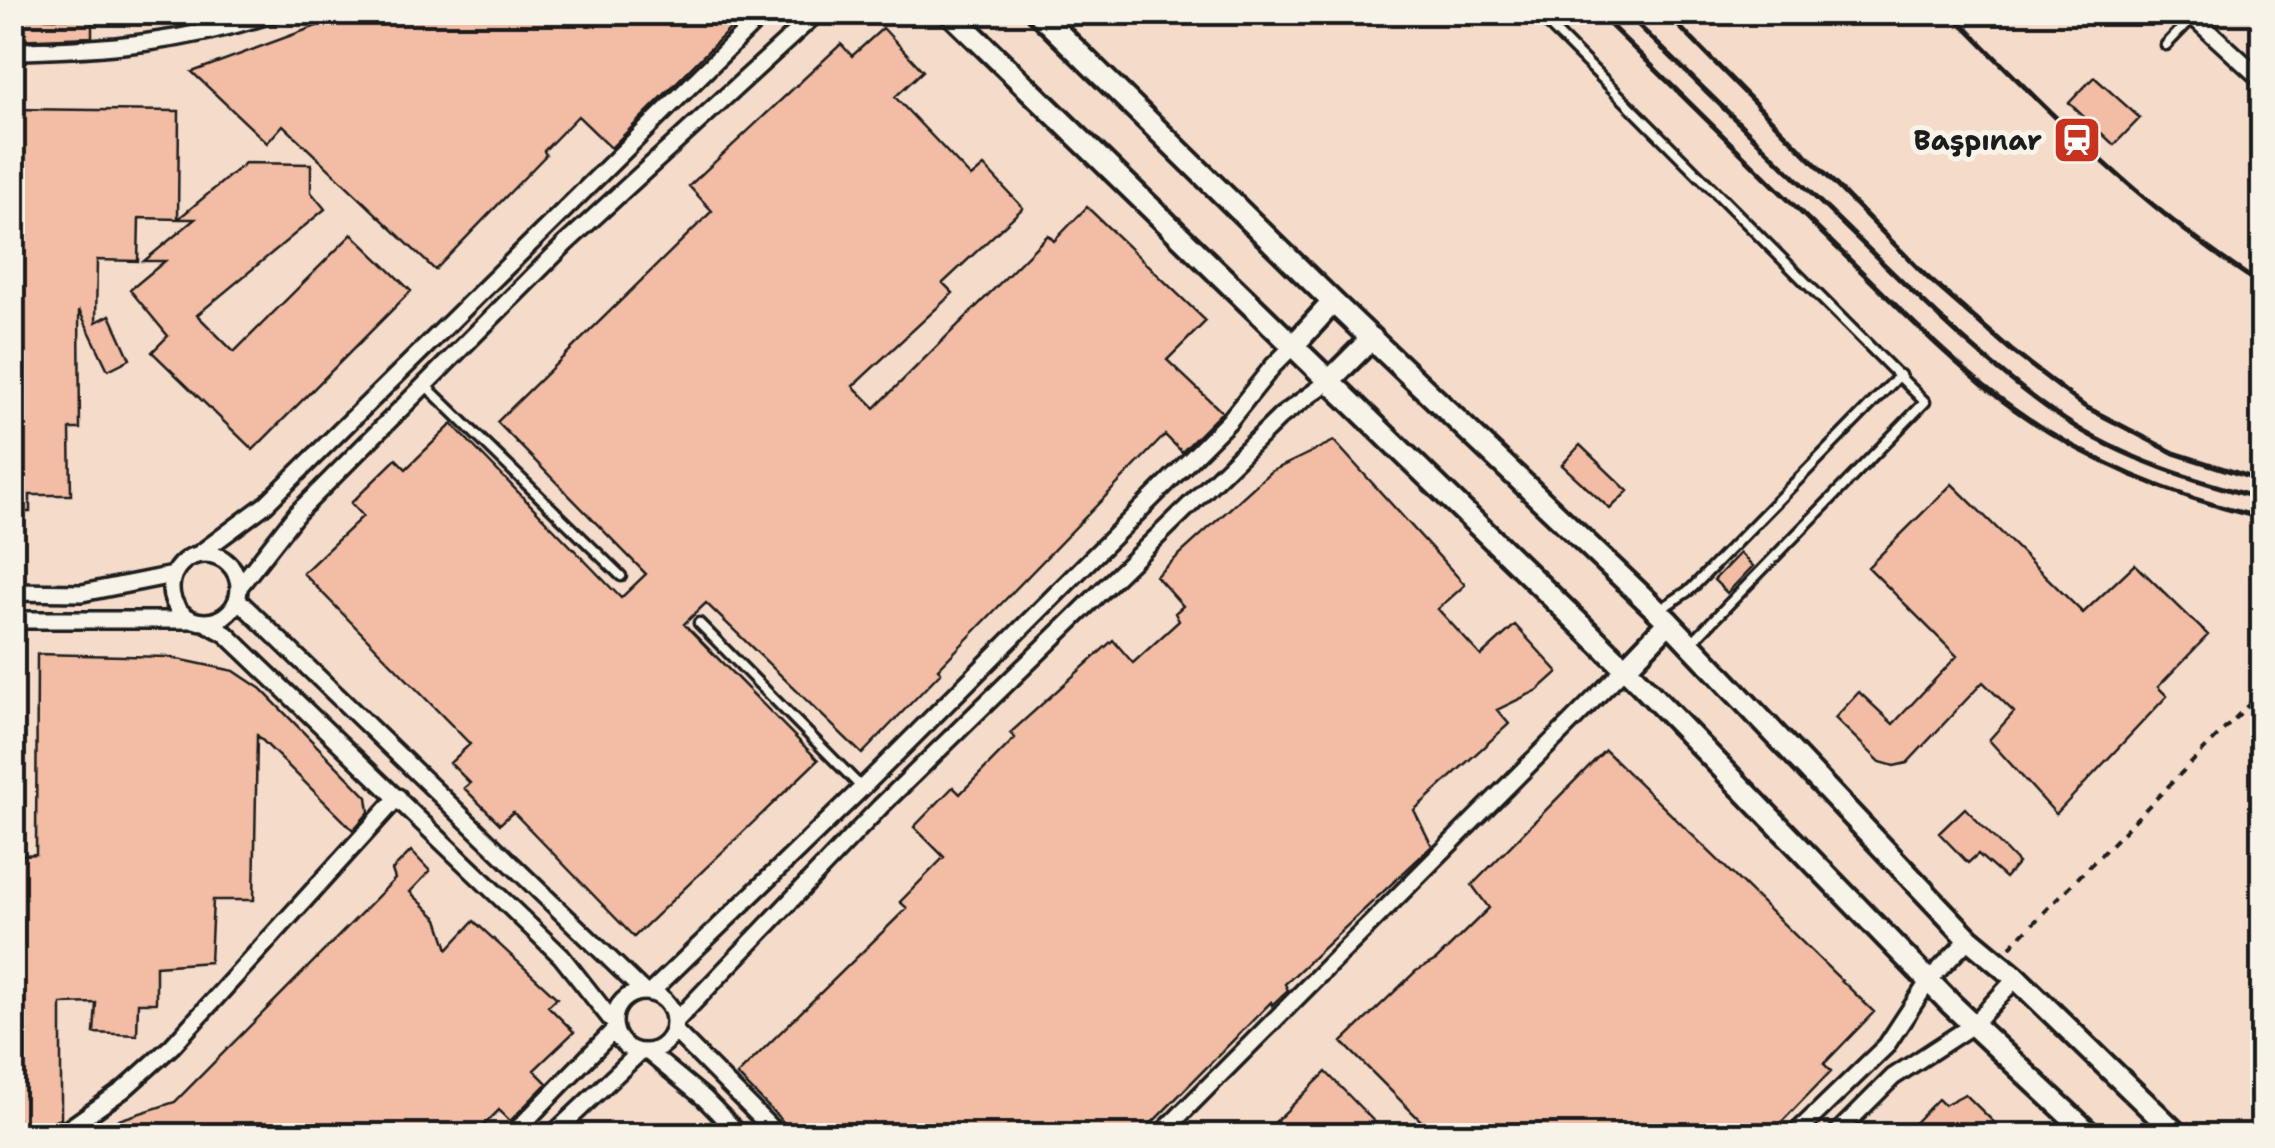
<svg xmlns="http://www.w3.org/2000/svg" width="2275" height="1148" font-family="'Shantell Sans',sans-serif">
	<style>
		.built { fill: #f5dbca }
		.building { fill: #f2bda4; stroke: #1c1c1c; stroke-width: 2.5 }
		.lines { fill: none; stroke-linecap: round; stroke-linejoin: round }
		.service-casing { stroke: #1c1c1c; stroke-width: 15 }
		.minor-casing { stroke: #1c1c1c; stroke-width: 22 }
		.tertiary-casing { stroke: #1c1c1c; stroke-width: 28 }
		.path { stroke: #1c1c1c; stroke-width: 4; stroke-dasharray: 8 8; stroke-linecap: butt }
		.service { stroke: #f7f3e8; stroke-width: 8 }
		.minor { stroke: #f7f3e8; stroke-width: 15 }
		.tertiary { stroke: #f7f3e8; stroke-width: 20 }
		.rail { stroke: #1c1c1c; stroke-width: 5 }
		.labels { text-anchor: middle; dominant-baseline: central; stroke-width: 10; stroke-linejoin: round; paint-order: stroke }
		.poi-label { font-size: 28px; font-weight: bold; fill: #1c1c1c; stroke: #f7f3e8; text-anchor: end }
	</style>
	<rect width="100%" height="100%" fill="#f6e8da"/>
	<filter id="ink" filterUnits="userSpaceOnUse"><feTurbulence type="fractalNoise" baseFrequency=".01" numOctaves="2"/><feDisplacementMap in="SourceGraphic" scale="20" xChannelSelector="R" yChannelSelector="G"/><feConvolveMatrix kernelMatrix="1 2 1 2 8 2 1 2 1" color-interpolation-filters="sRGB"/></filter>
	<g filter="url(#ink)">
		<!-- built -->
		<path class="built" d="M13,13H2262V1135H13Z"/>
		<!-- building -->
		<path class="building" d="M365,12H747L611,148L578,116L544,151L546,155L435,270L283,125L267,143L192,72L349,14L357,21Z
			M12,17L92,19V37L12,40Z
			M883,28L923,71L895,97L971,177L984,166L1023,208L943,283L953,293L853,386L875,408L1048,235L1054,241L1087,207L1206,321L1167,360L1222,412L1182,452L1165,435L938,669L941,672L862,754L706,603L684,624L818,760L634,937L513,812L500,824L464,788L470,783L450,763L470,744L303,573L363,516L351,503L396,459L406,469L452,424L621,598L646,574L497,422L712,211L689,186L841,44L852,56Z
			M2094,77L2140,118L2114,145L2069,103Z
			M12,109L179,111L178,219L139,218L138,261L97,260L96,322L110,315L130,359L108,370L79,310L80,429H70L71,495H30V512H12Z
			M245,163L311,164V192L325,209L197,315L234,352L352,234L411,291L253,450L152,352L168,336L130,290L165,261H144L195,219H178Z
			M1334,441L1465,585L1438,609L1481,656L1515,625L1558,672L1538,690L1497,710L1509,724L1414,810L1432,846L1285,984L1288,990L1272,1005L1271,1002L1139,1136H797L737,1075L907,908L900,902L944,857L914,827L953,787L960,794L1015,738L1010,733L1113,640L1133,663L1179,621L1175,613L1183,606L1156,576L1270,472Z
			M1580,445L1628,491L1610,509L1562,465Z
			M1952,484L2083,613L2135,564L2208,635L2158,687L2167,696L2056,814L1989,740L2014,712L1983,682L1907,763L1894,766L1880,762L1835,718L1859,692L1893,724L1957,656L1868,567Z
			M1740,553L1753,566L1727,593L1714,580Z
			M37,654L168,657L234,671L261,689L367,797L369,812L353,830L257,735L254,900H213L210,962L156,966V1003H138L137,1035L94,1033L96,1003L61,1004V1119L24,1129L12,1128V856L36,854Z
			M1605,750L1874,1012L1824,1064L1831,1071L1768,1136H1436L1342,1042L1416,971L1436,960L1489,908L1472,885Z
			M1965,808L2018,863L2005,878L1978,854L1968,863L1939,833Z
			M411,851L430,871L410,892L438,919L448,949L474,921L557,998L548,1006L574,1032L534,1070L547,1083L510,1121L499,1110L473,1136H98L112,1122L175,1102L395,879L392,870Z
			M1326,1072L1388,1136H1261Z
			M1965,1094L2008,1136H1902L1938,1099L1944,1105Z"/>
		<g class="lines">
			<!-- service casing -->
			<g class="service-casing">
				<path id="service" d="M1536,12L1925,402L1692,642
					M2166,45L2193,17
					M425,385L621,576
					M1661,609L1691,589L1900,375
					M699,623L861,787"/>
			</g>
			<!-- minor casing -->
			<g class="minor-casing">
				<path id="minor" d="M2188,12L2262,80
					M12,51C105,50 188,42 277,12
					M199,554L265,505L765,12
					M171 588a34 34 0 1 1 68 0a34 34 0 1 1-68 0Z
					M239,587L297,513L565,244L818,12
					M12,592L82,593L173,575
					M237,599L644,992
					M12,620H192
					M204,622L226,634L561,956L614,1023
					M614 1022a30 30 0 1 1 60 0a30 30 0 1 1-60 0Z
					M650,993L862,788L1229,421L1273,366L1293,346
					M674,1023L880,807L1281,416L1329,381
					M674,1030L779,1136
					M648,1052L704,1098L741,1136
					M35,1136L68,1129L123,1090L172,1046L398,797
					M511,1136L615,1029
					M551,1136L640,1052
					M1159,1136L1625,668
					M1793,1136L1886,1046L1930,979L1969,939
					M1834,1136L1893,1077L1974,1024L2016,978"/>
			</g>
			<!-- tertiary casing -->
			<g class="tertiary-casing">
				<path id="tertiary" d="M949,12L1625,668L1951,1004L2092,1136
					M1037,12L1333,302L1669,622L1969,939L2016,978L2179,1136
					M1293,346L1333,302
					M1329,381L1372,338
					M1625,668L1669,622"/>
			</g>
			<!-- path -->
			<path class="path" d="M2010,947L2262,691"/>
			<!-- service -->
			<use href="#service" class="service"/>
			<!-- minor -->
			<use href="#minor" class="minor"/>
			<!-- tertiary -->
			<use href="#tertiary" class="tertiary"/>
			<!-- rail -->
			<path class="rail" d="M1597,12C1671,85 1745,157 1819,230C1873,282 1926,338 1984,386C2065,452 2162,494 2262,518
				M1625,12C1702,87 1778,161 1854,235C1921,300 1988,368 2065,420C2123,459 2196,481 2262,499
				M1665,12L1926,276L2011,350L2084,406L2174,453L2262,481
				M1950,12C2047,111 2145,210 2262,285"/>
		</g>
	</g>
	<!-- icons -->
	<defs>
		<g id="station-square" transform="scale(2.5)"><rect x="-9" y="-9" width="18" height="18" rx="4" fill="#c8321e" stroke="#f7f3e8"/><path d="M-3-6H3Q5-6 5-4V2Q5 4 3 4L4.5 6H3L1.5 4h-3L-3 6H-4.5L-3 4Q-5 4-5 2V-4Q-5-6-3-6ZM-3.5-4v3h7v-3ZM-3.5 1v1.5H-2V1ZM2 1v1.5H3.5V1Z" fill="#fff"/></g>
	</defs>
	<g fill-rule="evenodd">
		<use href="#station-square" x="2077" y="140"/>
	</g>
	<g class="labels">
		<!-- poi labels -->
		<g class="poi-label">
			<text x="2042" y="140">Başpınar</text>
		</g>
	</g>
	<!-- margin -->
	<rect width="2275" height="1148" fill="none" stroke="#f7f3e8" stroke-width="50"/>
	<rect x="25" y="25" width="2225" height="1098" fill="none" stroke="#1c1c1c" stroke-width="4" filter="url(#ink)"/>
</svg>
